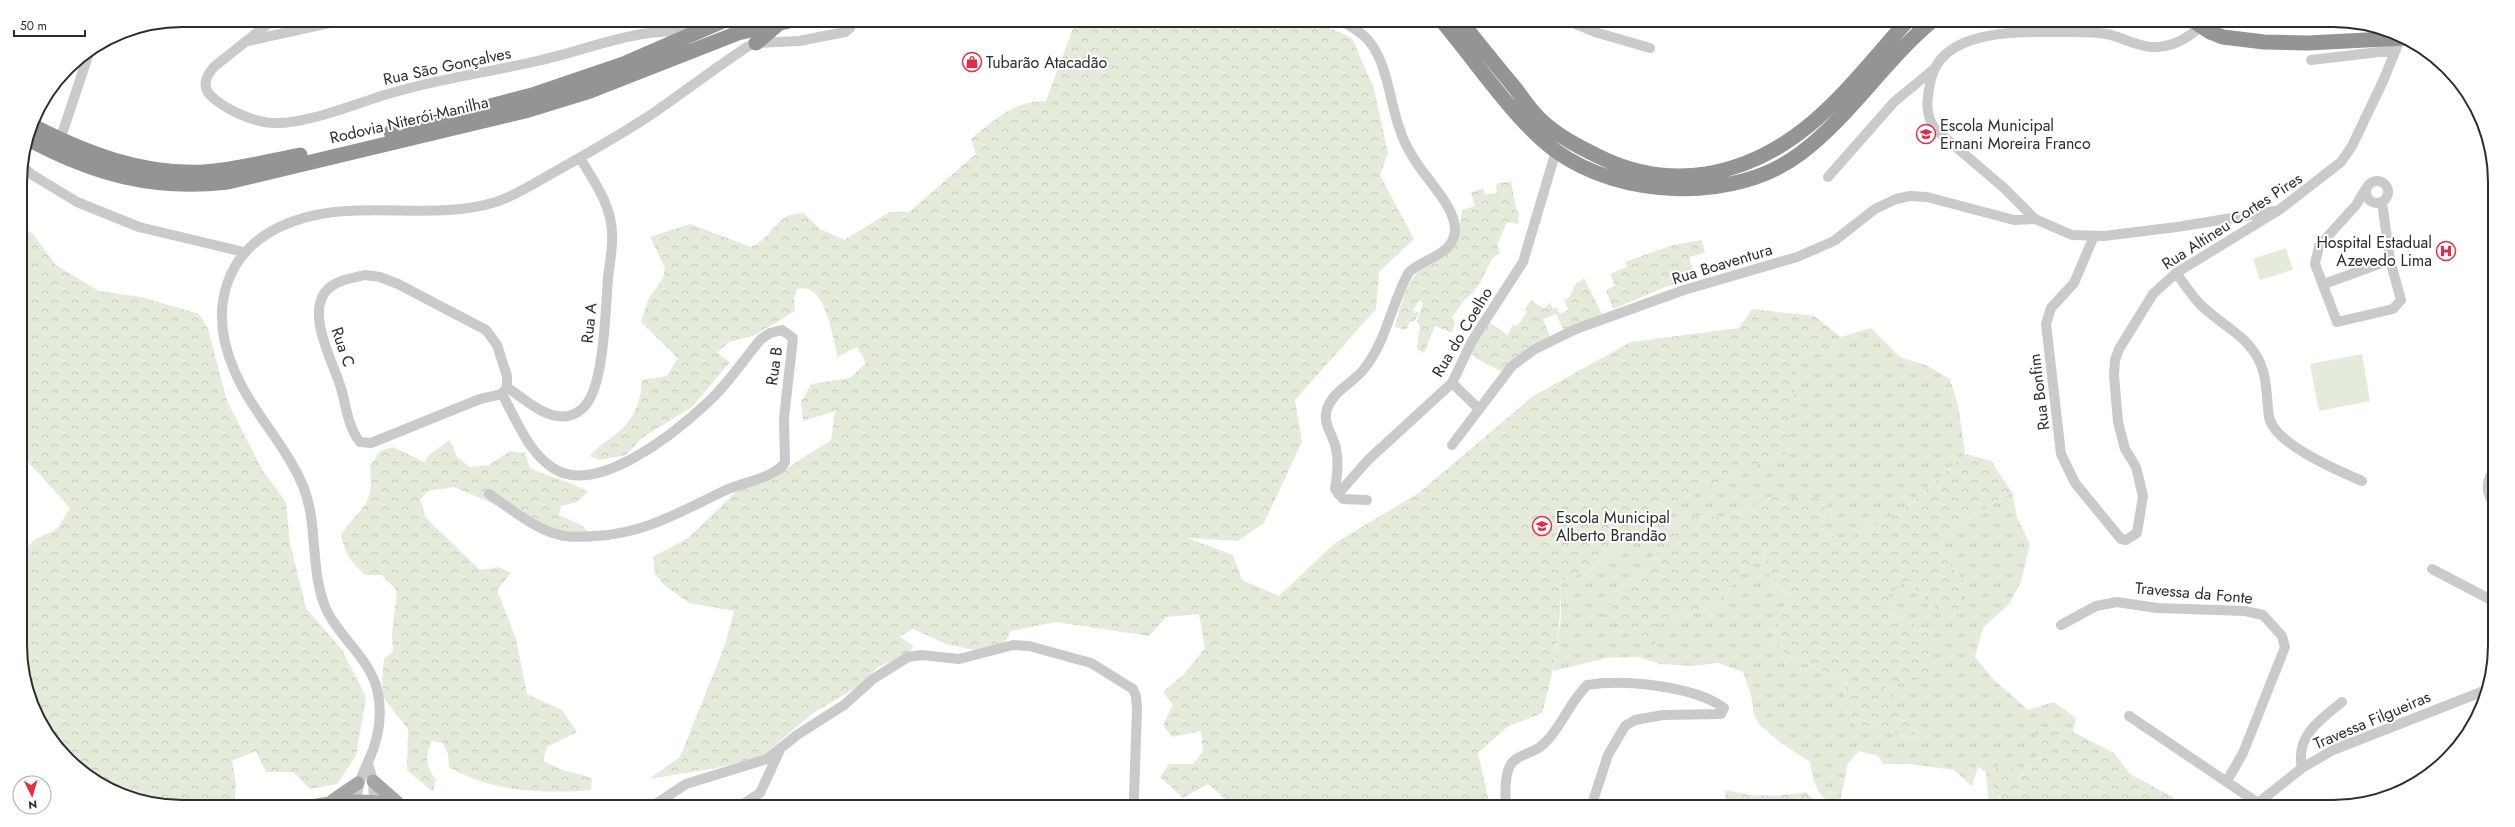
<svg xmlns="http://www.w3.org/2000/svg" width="2515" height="827" font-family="Jost,sans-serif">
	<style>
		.grass { fill: url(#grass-tufts) }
		.forest { fill: url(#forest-crowns) }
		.park { fill: #e4ebda }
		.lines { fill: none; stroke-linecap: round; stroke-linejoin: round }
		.minor { stroke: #cacaca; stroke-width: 10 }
		.major { stroke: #a5a5a5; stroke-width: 13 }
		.highway { stroke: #949494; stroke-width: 15 }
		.labels { text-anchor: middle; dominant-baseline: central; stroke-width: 4; stroke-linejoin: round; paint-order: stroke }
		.poi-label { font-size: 16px; fill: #2d2d2d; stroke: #fff; text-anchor: start }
		.street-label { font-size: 16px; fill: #2d2d2d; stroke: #fff }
		.rim { fill: none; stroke: #2d2d2d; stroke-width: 2 }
	</style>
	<defs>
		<pattern id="grass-tufts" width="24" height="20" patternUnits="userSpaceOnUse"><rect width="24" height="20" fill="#e4ebda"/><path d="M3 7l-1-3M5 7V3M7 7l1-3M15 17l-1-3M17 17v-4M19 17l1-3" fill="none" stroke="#c4cabb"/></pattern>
		<pattern id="forest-crowns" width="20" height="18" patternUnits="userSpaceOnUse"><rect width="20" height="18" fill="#e4ebda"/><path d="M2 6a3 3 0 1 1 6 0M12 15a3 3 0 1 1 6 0" fill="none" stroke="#c4cabb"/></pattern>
	</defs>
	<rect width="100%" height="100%" fill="#fff"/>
	<!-- grass -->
	<path class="grass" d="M1871,328L1900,357L1928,366L1950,379L1958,405L1965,454L1913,502L1883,522L1842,540L1822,531L1828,497H1773L1731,517L1687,516L1667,544L1618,592L1662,618L1694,614L1721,602L1741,572L1763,551L1772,583L1790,594L1771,633L1785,655L1846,680L1844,698L1855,726L1877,727L1918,740L1883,684L1932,633L1894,615L1888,594L1908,580L1937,609L1964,582L1937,549L1959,524L2012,492L2017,518L2030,544L2021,582L2009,604L1983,628L1975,657L1994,680L2028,710L2054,702L2076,718L2073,732L2048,727L2035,733L2042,745V757L2027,767L2018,779L2014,775L1998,796L2008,807H1989L1986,772L1978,767L1972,786L1954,770L1910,764H1883L1878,756L1859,751L1848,763L1839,807C1816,797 1814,785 1810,762L1781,743L1761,726L1754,716L1751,695L1743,672L1718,663L1692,666L1660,664L1639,657L1607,658L1553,671L1561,617V581L1589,571L1660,508L1785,453L1799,354L1826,353L1841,337Z"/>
	<!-- forest -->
	<path class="forest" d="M1076,20H1312L1352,38L1374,89L1388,153L1380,175L1414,239L1379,272L1376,309L1295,400L1302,442L1264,523L1238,541L1188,538L1233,555L1242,580L1279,596L1335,543L1420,492L1533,396L1631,342L1739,328L1752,309L1814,316L1841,337L1826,353L1799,354L1786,453L1660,508L1589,571L1561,581C1561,626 1555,669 1542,713L1507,727L1478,753L1490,807H1225L1226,800L1208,784L1183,798L1160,777L1169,764H1193L1203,752L1201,731L1172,737L1163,725L1173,705L1163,692L1185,673L1205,648L1199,614L1166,617L1149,636L1056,622L1011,631L1003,645L974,650L946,644L913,629L900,636L913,646L910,653L878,667L859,686L813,713L761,757L716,768L649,779L680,757L725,645L734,611L689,603L664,585L655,574L653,557L688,538L738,490L770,479L831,440L835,411L803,421L801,402L811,384L850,378L866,363L857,347L838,357C832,336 826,281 797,289L794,298L795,311L753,336L729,342L717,353L730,362L692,407L643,437L626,455L600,460L590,456C598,446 606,442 616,434C634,420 641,402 642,380L667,376L678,358L641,322L648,300L663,278L665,268L650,237L690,224L751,247C775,236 776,212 804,213L820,229L844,240L890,212H909L976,154L971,139C997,118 1011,102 1046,101Z
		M1511,181L1516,209L1519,214L1518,224L1507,222L1497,245L1500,253L1492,259L1481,281L1472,294L1464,300L1452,318L1455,323L1452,333L1435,326L1424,353L1417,349L1420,326L1417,322L1423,303L1419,300L1413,311L1419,312L1415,321L1410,322L1406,330L1395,327C1400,308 1405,285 1419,270C1423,265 1432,263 1438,260C1458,250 1459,231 1462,210L1475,206L1471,193L1483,188L1485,195L1497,193L1496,184Z
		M21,226L33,234L56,265L99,291L141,297L199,314L208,329L227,401L263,471L286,502L290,543L306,608L342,650L366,697L356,756L337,784L310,789L293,772H266L256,751L232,761L236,785L234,807H182L140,801L92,780L60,752L37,717L23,677L22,553L34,540L57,529L70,508L22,455Z
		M1702,240L1705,253L1689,257L1696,278L1665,287L1613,309L1606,290L1615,286L1610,274L1627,267L1625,262L1673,245Z
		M1584,278L1603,316L1564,331L1556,314L1543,319L1550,337L1502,372L1474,357L1471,351L1489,322L1508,335L1513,324L1517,326L1528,311L1525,309L1531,300L1544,309L1550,302L1553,309L1557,307L1560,314L1568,310L1564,300L1569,298L1575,285Z
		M450,440L457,457L470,467L489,465L510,451L525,453L530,468C551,478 569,480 588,492L577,502L561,506L559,515L581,525L591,534L542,533L496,505L454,487L428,491L420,500L426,518L480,570L499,567L511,573L497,590L516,639L527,694L562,710L577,732L547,747L543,761L563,770L592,778L591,790C543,794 491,792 449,767L448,754L443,743L432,741C425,756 425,767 436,779L433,792L407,770L408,729L383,697L382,680L384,659L393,651L392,634L397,591L382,575H365C350,561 346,555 341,535C361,504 375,509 370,466L380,451L393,447L424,462L430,454Z
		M1965,454L1991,461L2012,492L1959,524L1937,549L1964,582L1966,610L1937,609L1908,581L1888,594L1894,615L1932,633V677L1884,685L1919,740L1877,727L1855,726L1844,698L1846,680L1785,655L1771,633L1790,594L1772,583L1763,552L1741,572L1721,602L1694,614L1662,618L1654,647L1623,631L1605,615L1618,592L1667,544L1687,516L1731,517L1773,497H1828L1822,531L1842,540L1883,522L1913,502Z
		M2048,727L2073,732L2114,753L2130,774L2173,797L2175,807H2008C1994,792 1991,783 1998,763L2013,765L2014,775L2019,779L2027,767L2042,757V745L2034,732Z
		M1725,790C1753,797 1778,797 1806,792L1822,807H1726Z"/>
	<!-- park -->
	<path class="park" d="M2286,248L2293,270L2260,280L2253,259Z
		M2362,354L2370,401L2319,411L2310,364Z"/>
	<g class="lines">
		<!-- minor -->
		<path class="minor" d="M273,20L215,66C207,74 201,85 210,95C224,109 253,122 272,123C307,125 361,101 395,92C442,78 490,72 537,61C589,50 640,25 693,33
			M1340,20C1350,26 1361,31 1369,41C1388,65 1389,99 1399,127C1402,137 1407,148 1413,157C1424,177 1456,207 1455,230C1454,255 1424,258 1409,272C1391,304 1387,340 1364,369C1353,383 1333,391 1327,409C1322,424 1334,436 1336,449C1339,463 1337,475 1335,489L1343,499L1367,500
			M1566,20L1598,33L1650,48
			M2200,27C2187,39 2170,48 2151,47C2136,46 2121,37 2107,34C2092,31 2074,32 2058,32C2018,32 1943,29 1931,79C1927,98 1924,113 1935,129L2004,188L2035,219L2072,235L2104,236L2177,227L2275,211
			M248,41L343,20
			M2311,60L2396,50
			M60,140L89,53
			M22,165L31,174L77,202L139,227L244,252
			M1828,177L1894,102L1934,69
			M2366 192a11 11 0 1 1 22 0a11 11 0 1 1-22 0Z
			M2365,190L2356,205L2319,246L2315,264L2337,322L2393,309L2401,300L2390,260L2382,202
			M2094,236L2074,283L2051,308L2046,324L2061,454L2075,483L2121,539L2126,540L2137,533L2143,496L2136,467L2125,449L2118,422L2114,375L2115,360L2119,349L2153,294L2176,273L2279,210L2341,162L2352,146L2384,79L2400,39
			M2176,273C2184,283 2191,295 2200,304C2218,323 2242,332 2256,355C2268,374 2266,396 2269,417C2274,444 2339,471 2362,481
			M365,275L380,277L398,284L486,330L497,345L507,376V387L502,394L480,399L371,443L360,442C348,428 346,405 341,388C334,364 304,311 328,289C337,280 352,278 365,275Z
			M2324,284L2390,260
			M1452,383L1479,409
			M507,387C524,399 546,420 568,416C582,413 590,401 594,389C604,362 606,307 608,277C610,263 613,246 612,232C611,204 593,180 580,158
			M1452,445L1512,366L1535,349L1576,329L1684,290L1797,257L1834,241L1875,209L1896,199L1910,196L1927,197L2014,220L2035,219
			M2494,471C2485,482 2486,493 2494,503
			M489,494C510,508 534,529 560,535C571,538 584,537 596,536C647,533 681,511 726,490C744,482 775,478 785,462L784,418L793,338L782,330L770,333L761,339C743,360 727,386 706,404C675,433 596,497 553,468C528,452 516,419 502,394
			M1338,494L1368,460L1452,383L1472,341L1523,262L1556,151
			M2432,569L2495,602
			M2061,625L2096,606L2117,602L2157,608L2245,611L2263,615L2282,636L2285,647L2243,753L2227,781
			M2129,716L2258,803
			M368,763L373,781L374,801
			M2302,768C2295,736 2320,720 2342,702
			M357,800C357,784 362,776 368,762C379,739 383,714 377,689C369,658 341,639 327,611C309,572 319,525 303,486C286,445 252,412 235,372C206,307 226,245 294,221C359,198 431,222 496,202C517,195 538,181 558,170C590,152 622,134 652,114C684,92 715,68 747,47L756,43L799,41L845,32L850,28L853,20
			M651,807L686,784L767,759L797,735L844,705L873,679L908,657L922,655L959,659L1013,645L1029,646L1091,663L1133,689L1136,696L1137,709L1134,797
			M739,807L760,793L780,750
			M1506,807C1505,794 1504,775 1511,764C1517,755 1532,753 1540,747C1559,732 1569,703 1587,685C1623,679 1695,686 1724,708L1721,714L1663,715L1635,720L1625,726L1608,755L1591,807
			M2256,807L2258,803L2302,768L2333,750L2489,689"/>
		<!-- major -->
		<path class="major" d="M373,781L398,803
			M333,800L358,783
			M307,807C341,799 376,799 410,807"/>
		<!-- highway -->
		<path class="highway" d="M1441,20C1475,60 1515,121 1556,151C1622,199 1736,203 1801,153C1851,115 1885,60 1933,20
			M1460,20C1478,43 1496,65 1515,88C1523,98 1530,110 1540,119C1557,136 1581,148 1604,159C1636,174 1671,179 1706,174C1800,158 1849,86 1908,20
			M2192,20L2210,32L2223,37L2264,42L2308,43L2405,38
			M756,43L777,25
			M31,125C85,153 142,175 204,172C236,170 269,161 300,155
			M391,132L532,95L626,63L725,20
			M28,139C93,174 154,191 228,182L525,111L590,91L738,33L793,20"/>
	</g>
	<!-- icons -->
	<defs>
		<g id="shop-ring" transform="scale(1)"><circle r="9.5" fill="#fff" stroke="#e52d47" stroke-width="1.5"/><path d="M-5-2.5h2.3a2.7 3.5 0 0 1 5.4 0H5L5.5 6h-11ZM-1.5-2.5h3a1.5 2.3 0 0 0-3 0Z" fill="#e52d47"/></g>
		<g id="school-ring" transform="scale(1)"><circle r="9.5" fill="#fff" stroke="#e52d47" stroke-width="1.5"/><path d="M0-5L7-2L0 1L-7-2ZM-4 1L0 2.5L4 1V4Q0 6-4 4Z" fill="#e52d47"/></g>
		<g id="hospital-ring" transform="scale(1)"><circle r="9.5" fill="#fff" stroke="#e52d47" stroke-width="1.5"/><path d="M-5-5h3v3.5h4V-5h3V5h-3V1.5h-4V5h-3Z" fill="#e52d47"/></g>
	</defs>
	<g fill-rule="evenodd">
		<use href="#shop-ring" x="972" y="62"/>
		<use href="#school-ring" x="1926" y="134"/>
		<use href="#hospital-ring" x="2446" y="251"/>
		<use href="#school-ring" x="1542" y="526"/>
	</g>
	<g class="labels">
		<!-- poi labels -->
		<g class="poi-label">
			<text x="986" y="62">Tubarão Atacadão</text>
			<text x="1940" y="125">Escola Municipal<tspan x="1940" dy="18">Ernani Moreira Franco</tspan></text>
			<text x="2432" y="242" text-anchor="end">Hospital Estadual<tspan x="2432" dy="18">Azevedo Lima</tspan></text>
			<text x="1556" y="517">Escola Municipal<tspan x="1556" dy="18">Alberto Brandão</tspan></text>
		</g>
		<!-- street labels -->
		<g class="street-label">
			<text transform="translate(447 66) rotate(-12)">Rua São Gonçalves</text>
			<text transform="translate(409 120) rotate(-13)">Rodovia Niterói-Manilha</text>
			<text transform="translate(2232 221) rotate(-33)">Rua Altineu Cortes Pires</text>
			<text transform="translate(1722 264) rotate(-17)">Rua Boaventura</text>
			<text transform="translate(589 323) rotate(-84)">Rua A</text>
			<text transform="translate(1462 332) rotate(-59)">Rua do Coelho</text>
			<text transform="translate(343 347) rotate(71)">Rua C</text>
			<text transform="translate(774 366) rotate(-82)">Rua B</text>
			<text transform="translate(2039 392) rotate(-97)">Rua Bonfim</text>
			<text transform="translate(2194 593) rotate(5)">Travessa da Fonte</text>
			<text transform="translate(2372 720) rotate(-23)">Travessa Filgueiras</text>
		</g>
	</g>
	<!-- crop -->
	<path d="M0 0H2515V827H0ZM182 27H2333A155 155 0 0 1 2488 182V645A155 155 0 0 1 2333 800H182A155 155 0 0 1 27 645V182A155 155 0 0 1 182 27Z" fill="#fff" fill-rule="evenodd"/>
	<path class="rim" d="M182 27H2333A155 155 0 0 1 2488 182V645A155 155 0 0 1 2333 800H182A155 155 0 0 1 27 645V182A155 155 0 0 1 182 27Z"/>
	<!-- north arrow -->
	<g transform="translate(32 795) rotate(175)"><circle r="19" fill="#ffffff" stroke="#ababab"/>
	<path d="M0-3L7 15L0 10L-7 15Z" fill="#e52d47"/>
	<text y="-6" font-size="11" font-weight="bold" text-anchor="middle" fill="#2d2d2d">N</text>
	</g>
	<!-- scale -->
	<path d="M14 30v6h71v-6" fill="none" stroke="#2d2d2d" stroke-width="2"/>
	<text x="20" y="30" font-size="12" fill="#2d2d2d" stroke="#ffffff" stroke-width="3" paint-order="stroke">50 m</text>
</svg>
